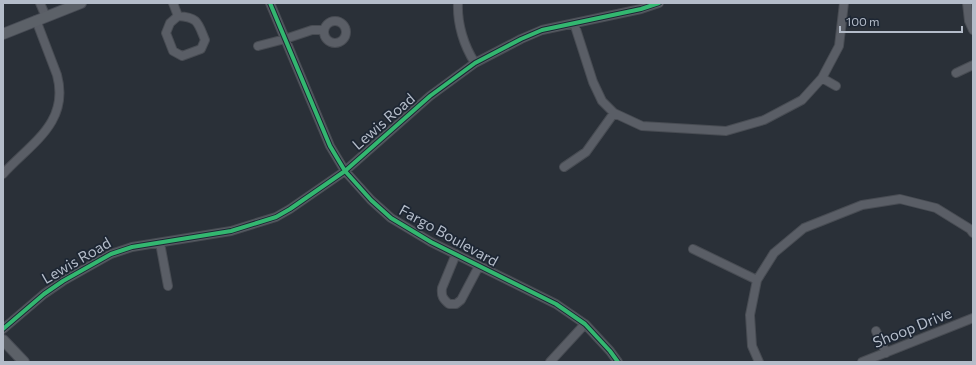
<svg xmlns="http://www.w3.org/2000/svg" width="976" height="365" font-family="Commissioner,sans-serif">
	<style>
		.lines { fill: none; stroke-linecap: round; stroke-linejoin: round }
		.minor-casing { stroke: #484c53; stroke-width: 10 }
		.major-casing { stroke: #484c55; stroke-width: 12 }
		.minor { stroke: #5a5e66; stroke-width: 8 }
		.major { stroke: #5c6168; stroke-width: 10 }
		.cycleway-casing { stroke: #1d2633; stroke-width: 6 }
		.cycleway { stroke: #33b770; stroke-width: 4 }
		.labels { text-anchor: middle; dominant-baseline: central; stroke-width: 3.5; stroke-linejoin: round; paint-order: stroke }
		.street-label { font-size: 15px; fill: #b4bcc9; stroke: #1d2633 }
	</style>
	<rect width="100%" height="100%" fill="#2a3038"/>
	<g class="lines">
		<!-- minor casing -->
		<g class="minor-casing">
			<path id="minor" d="M40,3L46,17
				M173,3L178,16
				M270,3L330,146L345,171L371,200L391,218L431,242L556,304L585,324L610,351L618,362
				M458,3C457,24 464,46 475,63
				M967,3L969,21L973,30
				M178,16C198,17 198,23 205,40L201,49L182,56L173,51L166,33L170,23Z
				M324 32a11 11 0 1 1 22 0a11 11 0 1 1-22 0Z
				M574,23L593,82L602,101L614,113L642,126L726,131L764,120L802,100L822,78L839,46L844,3
				M258,46L285,39L312,30H324
				M956,73L973,65
				M822,78L836,86
				M564,167L586,152L614,113
				M3,174C30,144 70,123 57,75L36,20
				M160,243L168,286
				M693,249L757,280
				M456,254L442,288C441,296 443,299 449,304H456L461,300L479,266
				M3,329L44,294L63,281L111,254L132,247L231,231L276,217L290,209L345,171L430,96L475,63L521,39L542,30L641,9L659,3
				M876,331L886,353
				M550,362L585,324
				M759,362L752,346L750,315L757,280L774,253L804,228L862,205L900,199L936,208L970,229L973,233
				M862,362L973,318"/>
		</g>
		<!-- major casing -->
		<g class="major-casing">
			<path id="major" d="M3,34L81,3
				M3,340L24,362"/>
		</g>
		<!-- minor -->
		<use href="#minor" class="minor"/>
		<!-- major -->
		<use href="#major" class="major"/>
		<!-- cycleway casing -->
		<g class="cycleway-casing">
			<path id="cycleway" d="M270,3L330,146L345,171L371,200L391,218L431,242L556,304L585,324L610,351L618,362
				M3,329L44,294L63,281L111,254L132,247L231,231L276,217L290,209L345,171L430,96L475,63L521,39L542,30L641,9L659,3"/>
		</g>
		<!-- cycleway -->
		<use href="#cycleway" class="cycleway"/>
	</g>
	<g class="labels">
		<!-- street labels -->
		<g class="street-label">
			<text transform="translate(383 121) rotate(-41)">Lewis Road</text>
			<text transform="translate(449 235) rotate(29)">Fargo Boulevard</text>
			<text transform="translate(76 260) rotate(-30)">Lewis Road</text>
			<text transform="translate(912 327) rotate(-22)">Shoop Drive</text>
		</g>
	</g>
	<!-- border -->
	<rect width="976" height="365" fill="none" stroke="#b4bcc9" stroke-width="8"/>
	<!-- scale -->
	<path d="M840 26v6h122v-6" fill="none" stroke="#b4bcc9" stroke-width="2"/>
	<text x="846" y="26" font-size="12" fill="#b4bcc9" stroke="#1d2633" stroke-width="3" paint-order="stroke">100 m</text>
</svg>
